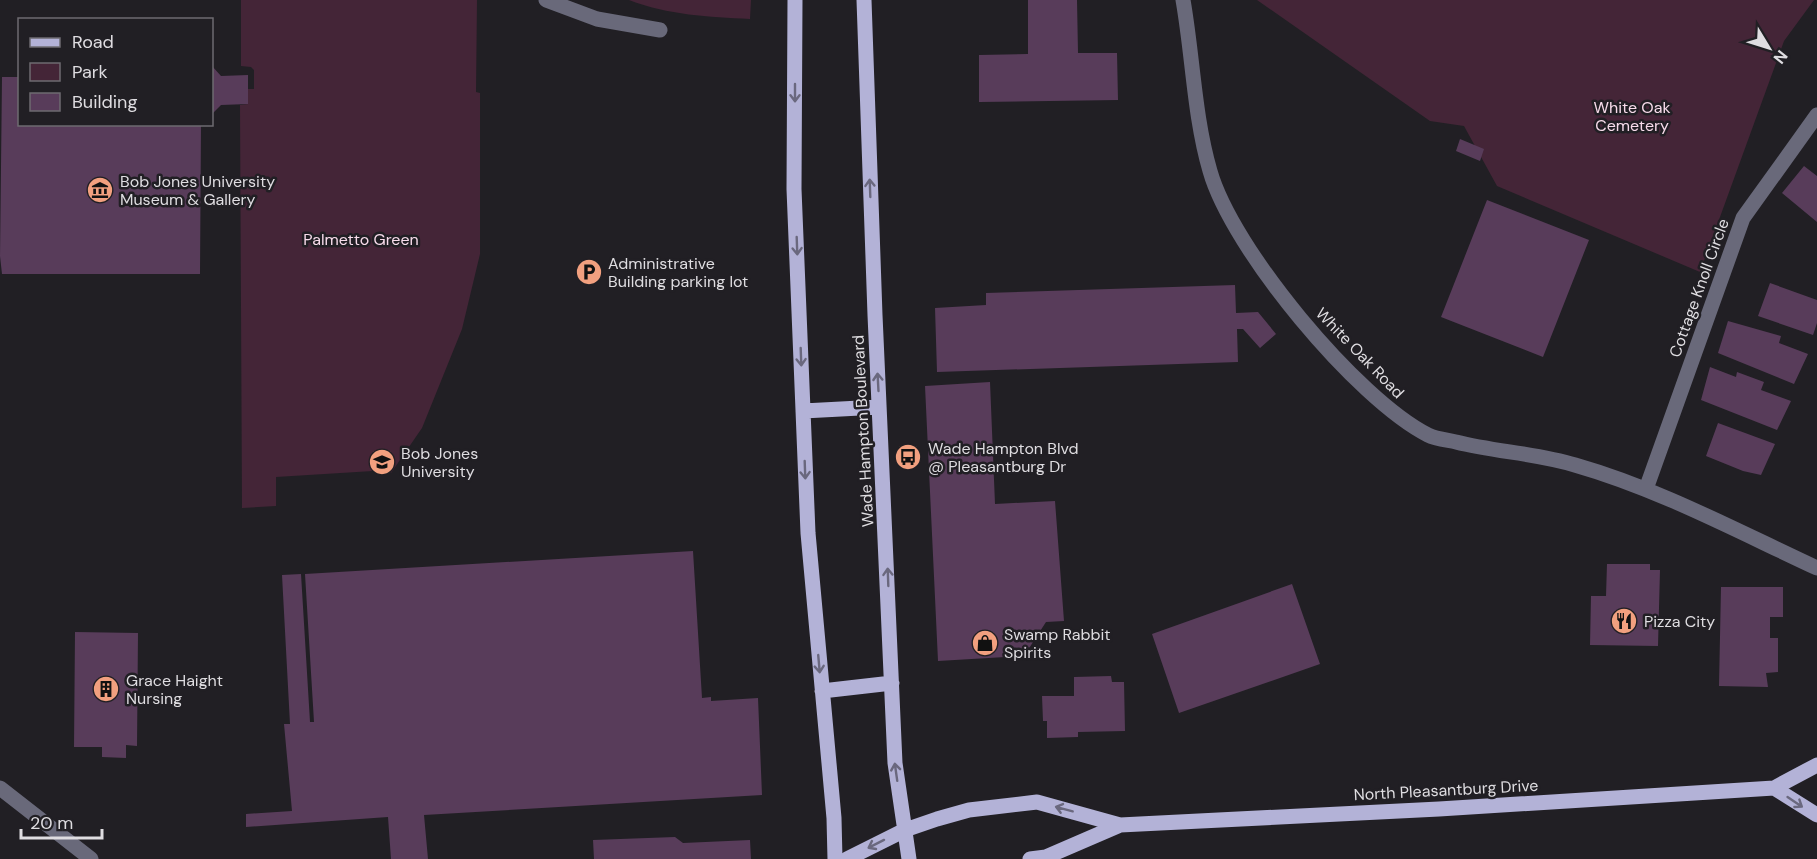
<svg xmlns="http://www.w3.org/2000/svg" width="1817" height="859" font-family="'DM Sans',sans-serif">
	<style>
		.green { fill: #442537 }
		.building { fill: #583c5a }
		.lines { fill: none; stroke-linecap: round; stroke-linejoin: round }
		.minor { stroke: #69697a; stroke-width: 15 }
		.major { stroke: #b3b2d7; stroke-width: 15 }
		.oneway { stroke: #6a687e }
		.labels { text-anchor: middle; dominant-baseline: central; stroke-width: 5; stroke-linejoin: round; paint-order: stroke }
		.park-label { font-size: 16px; fill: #f7dbea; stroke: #211f24 }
		.poi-label { font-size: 16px; fill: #dfdde1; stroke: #211f24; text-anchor: start }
		.street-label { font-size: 16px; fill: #dfdde1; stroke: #211f24 }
	</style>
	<rect width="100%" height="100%" fill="#211f24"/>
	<!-- green -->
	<path class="green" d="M241,0H477L476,92L480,93V254L462,329L422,428L391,473L389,470L276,477V506L242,508L240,105L248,104V89H254V70L251,67L241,66Z
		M629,0H751L750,19C709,17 668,15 629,0Z
		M1257,0H1814L1784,41L1700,272L1497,186L1464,126L1430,121Z"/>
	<!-- building -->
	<path class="building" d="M1028,0H1077L1078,53H1117L1118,100L979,102V55L1028,54Z
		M212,66L221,76L248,75V104L221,105L212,114Z
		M2,77H20V124H201L200,274H2L0,256Z
		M1460,139L1484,149L1480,161L1456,151Z
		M1804,166L1817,176V222L1782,193Z
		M1487,200L1589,240L1543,357L1441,317Z
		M1770,283L1817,300V323L1813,335L1758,316Z
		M1235,285L1236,313L1258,312L1276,334L1260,348L1243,329H1237L1238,362L937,372L935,308L986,305V293Z
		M1728,321L1781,336L1779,343L1808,354L1794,384L1718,353Z
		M1710,367L1736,377L1737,372L1764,382L1761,390L1791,401L1777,430L1701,400Z
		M990,382L995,504L1055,501L1064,621L1046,622L1024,656L938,661L925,386Z
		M1718,423L1775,444L1761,475L1743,471L1706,456Z
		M693,551L702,698L711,697V701L758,698L762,795L424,815L428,859H391L388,817L246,827V814L292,811L284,724H290L282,575L301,574L310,722H314L305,574Z
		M1607,564H1650V570H1660L1658,646L1590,645L1591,596H1606Z
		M1292,584L1320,664L1179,713L1152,634Z
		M1721,587H1783V617H1770V638H1778V672L1766,673L1768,687L1719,686Z
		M75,632L138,633L137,746L126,745V758L102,757V747H74Z
		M1111,676L1112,682H1124L1125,731L1078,732V737L1047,738V721H1043L1042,696H1074V677Z
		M675,837L683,843L750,840L751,859H594L593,840Z"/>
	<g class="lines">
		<!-- minor -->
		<path class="minor" d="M546,0L597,19L660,30
			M1183,0C1193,57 1194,116 1210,171C1232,249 1357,399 1428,435C1436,439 1447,440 1456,442C1495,452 1536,453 1575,465C1659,489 1737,531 1817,568
			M1646,489L1743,218L1817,115
			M0,788L91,859"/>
		<!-- major -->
		<path class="major" d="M795,0L794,189L808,533L834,818L835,859
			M864,0L875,315L895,763L909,859
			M803,411L879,407
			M822,691L892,683
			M1774,788L1817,815
			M847,859L905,830L937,819L969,810L1037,802L1120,825L1439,809L1774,788L1817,765
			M1030,859L1046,857L1120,825"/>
	</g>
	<!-- one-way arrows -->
	<defs><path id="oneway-shaft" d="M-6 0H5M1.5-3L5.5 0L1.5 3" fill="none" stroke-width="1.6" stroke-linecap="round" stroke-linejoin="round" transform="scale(1.5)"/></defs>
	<g class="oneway">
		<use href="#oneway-shaft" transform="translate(795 93) rotate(90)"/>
		<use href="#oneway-shaft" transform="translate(870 188) rotate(-92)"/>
		<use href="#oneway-shaft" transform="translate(797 246) rotate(88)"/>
		<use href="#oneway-shaft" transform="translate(801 357) rotate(88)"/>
		<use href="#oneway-shaft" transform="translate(878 382) rotate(-93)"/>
		<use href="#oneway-shaft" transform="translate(805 470) rotate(88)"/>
		<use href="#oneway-shaft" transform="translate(888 577) rotate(-92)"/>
		<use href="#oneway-shaft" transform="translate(819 664) rotate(85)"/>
		<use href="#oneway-shaft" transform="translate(896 772) rotate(-98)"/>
		<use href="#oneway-shaft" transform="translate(1795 802) rotate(34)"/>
		<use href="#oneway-shaft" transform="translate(1064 809) rotate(-165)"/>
		<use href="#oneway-shaft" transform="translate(876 844) rotate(153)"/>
	</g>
	<!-- icons -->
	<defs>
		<g id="museum-disc" transform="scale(1.35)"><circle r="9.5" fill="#f2a07f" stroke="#211f24"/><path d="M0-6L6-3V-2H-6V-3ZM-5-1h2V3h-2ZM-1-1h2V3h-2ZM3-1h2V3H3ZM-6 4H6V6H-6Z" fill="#111"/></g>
		<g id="parking-disc" transform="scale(1.35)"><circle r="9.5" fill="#f2a07f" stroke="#211f24"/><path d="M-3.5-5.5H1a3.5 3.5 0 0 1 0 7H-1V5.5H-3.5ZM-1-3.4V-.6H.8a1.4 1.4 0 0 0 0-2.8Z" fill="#111"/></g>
		<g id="bus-disc" transform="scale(1.35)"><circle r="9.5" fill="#f2a07f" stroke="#211f24"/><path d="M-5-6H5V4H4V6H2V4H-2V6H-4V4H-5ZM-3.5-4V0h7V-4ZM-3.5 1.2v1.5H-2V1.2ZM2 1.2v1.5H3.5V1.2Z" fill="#111"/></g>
		<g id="university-disc" transform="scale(1.35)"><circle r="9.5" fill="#f2a07f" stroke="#211f24"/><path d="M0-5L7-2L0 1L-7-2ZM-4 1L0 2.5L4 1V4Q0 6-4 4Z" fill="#111"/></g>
		<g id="restaurant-disc" transform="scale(1.35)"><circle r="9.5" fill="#f2a07f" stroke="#211f24"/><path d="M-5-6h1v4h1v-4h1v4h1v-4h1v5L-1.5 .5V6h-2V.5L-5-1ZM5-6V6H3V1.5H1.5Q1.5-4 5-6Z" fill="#111"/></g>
		<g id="shop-disc" transform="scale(1.35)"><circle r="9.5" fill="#f2a07f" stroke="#211f24"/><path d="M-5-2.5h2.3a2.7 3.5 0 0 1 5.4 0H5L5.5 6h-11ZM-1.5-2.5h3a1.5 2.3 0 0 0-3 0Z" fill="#111"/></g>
		<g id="building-disc" transform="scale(1.35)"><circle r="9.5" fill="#f2a07f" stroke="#211f24"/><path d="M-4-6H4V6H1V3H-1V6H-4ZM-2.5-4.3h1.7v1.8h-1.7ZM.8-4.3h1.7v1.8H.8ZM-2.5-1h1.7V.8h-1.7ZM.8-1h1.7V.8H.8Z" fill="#111"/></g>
	</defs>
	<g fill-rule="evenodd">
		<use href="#museum-disc" x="100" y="190"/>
		<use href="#parking-disc" x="589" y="272"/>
		<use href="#bus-disc" x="908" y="457"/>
		<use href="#university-disc" x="382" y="462"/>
		<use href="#restaurant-disc" x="1624" y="621"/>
		<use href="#shop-disc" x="985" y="643"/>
		<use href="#building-disc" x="106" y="689"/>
	</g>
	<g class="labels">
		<!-- park labels -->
		<g class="park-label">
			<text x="1632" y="107">White Oak<tspan x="1632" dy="18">Cemetery</tspan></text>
			<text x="361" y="239">Palmetto Green</text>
		</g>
		<!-- poi labels -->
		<g class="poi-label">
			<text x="120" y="181">Bob Jones University<tspan x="120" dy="18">Museum &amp; Gallery</tspan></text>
			<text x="608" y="263">Administrative<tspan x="608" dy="18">Building parking lot</tspan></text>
			<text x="928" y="448">Wade Hampton Blvd<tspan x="928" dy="18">@ Pleasantburg Dr</tspan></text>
			<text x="401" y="453">Bob Jones<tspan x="401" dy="18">University</tspan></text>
			<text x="1644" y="621">Pizza City</text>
			<text x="1004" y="634">Swamp Rabbit<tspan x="1004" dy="18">Spirits</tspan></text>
			<text x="126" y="680">Grace Haight<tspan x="126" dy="18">Nursing</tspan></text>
		</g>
		<!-- street labels -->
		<g class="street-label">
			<text transform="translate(1699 288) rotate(-70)">Cottage Knoll Circle</text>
			<text transform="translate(1360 353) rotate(46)">White Oak Road</text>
			<text transform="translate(863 431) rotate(-93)">Wade Hampton Boulevard</text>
			<text transform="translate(1446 790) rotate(-3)">North Pleasantburg Drive</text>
		</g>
	</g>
	<!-- legend -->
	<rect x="18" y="18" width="195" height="108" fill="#211f24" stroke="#6d6b70" stroke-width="1.5"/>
	<rect x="30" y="38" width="30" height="9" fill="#b3b2d7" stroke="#6d6b70" stroke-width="1.5"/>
	<text x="72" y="48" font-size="18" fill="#dfdde1">Road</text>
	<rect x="30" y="63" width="30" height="18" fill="#442537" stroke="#6d6b70" stroke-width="1.5"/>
	<text x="72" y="78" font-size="18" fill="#dfdde1">Park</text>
	<rect x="30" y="93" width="30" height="18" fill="#583c5a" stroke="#6d6b70" stroke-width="1.5"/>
	<text x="72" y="108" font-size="18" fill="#dfdde1">Building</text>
	<!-- north arrow -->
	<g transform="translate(1769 48) rotate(128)" stroke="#211f24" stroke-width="4.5" paint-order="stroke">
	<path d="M0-4.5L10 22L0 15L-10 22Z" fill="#dfdde1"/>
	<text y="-9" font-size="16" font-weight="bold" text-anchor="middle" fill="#dfdde1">N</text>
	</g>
	<!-- scale -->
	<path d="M21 829v9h81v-9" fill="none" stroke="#dfdde1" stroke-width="3"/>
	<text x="30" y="829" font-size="18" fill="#dfdde1" stroke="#211f24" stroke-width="4.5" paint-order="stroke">20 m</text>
</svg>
